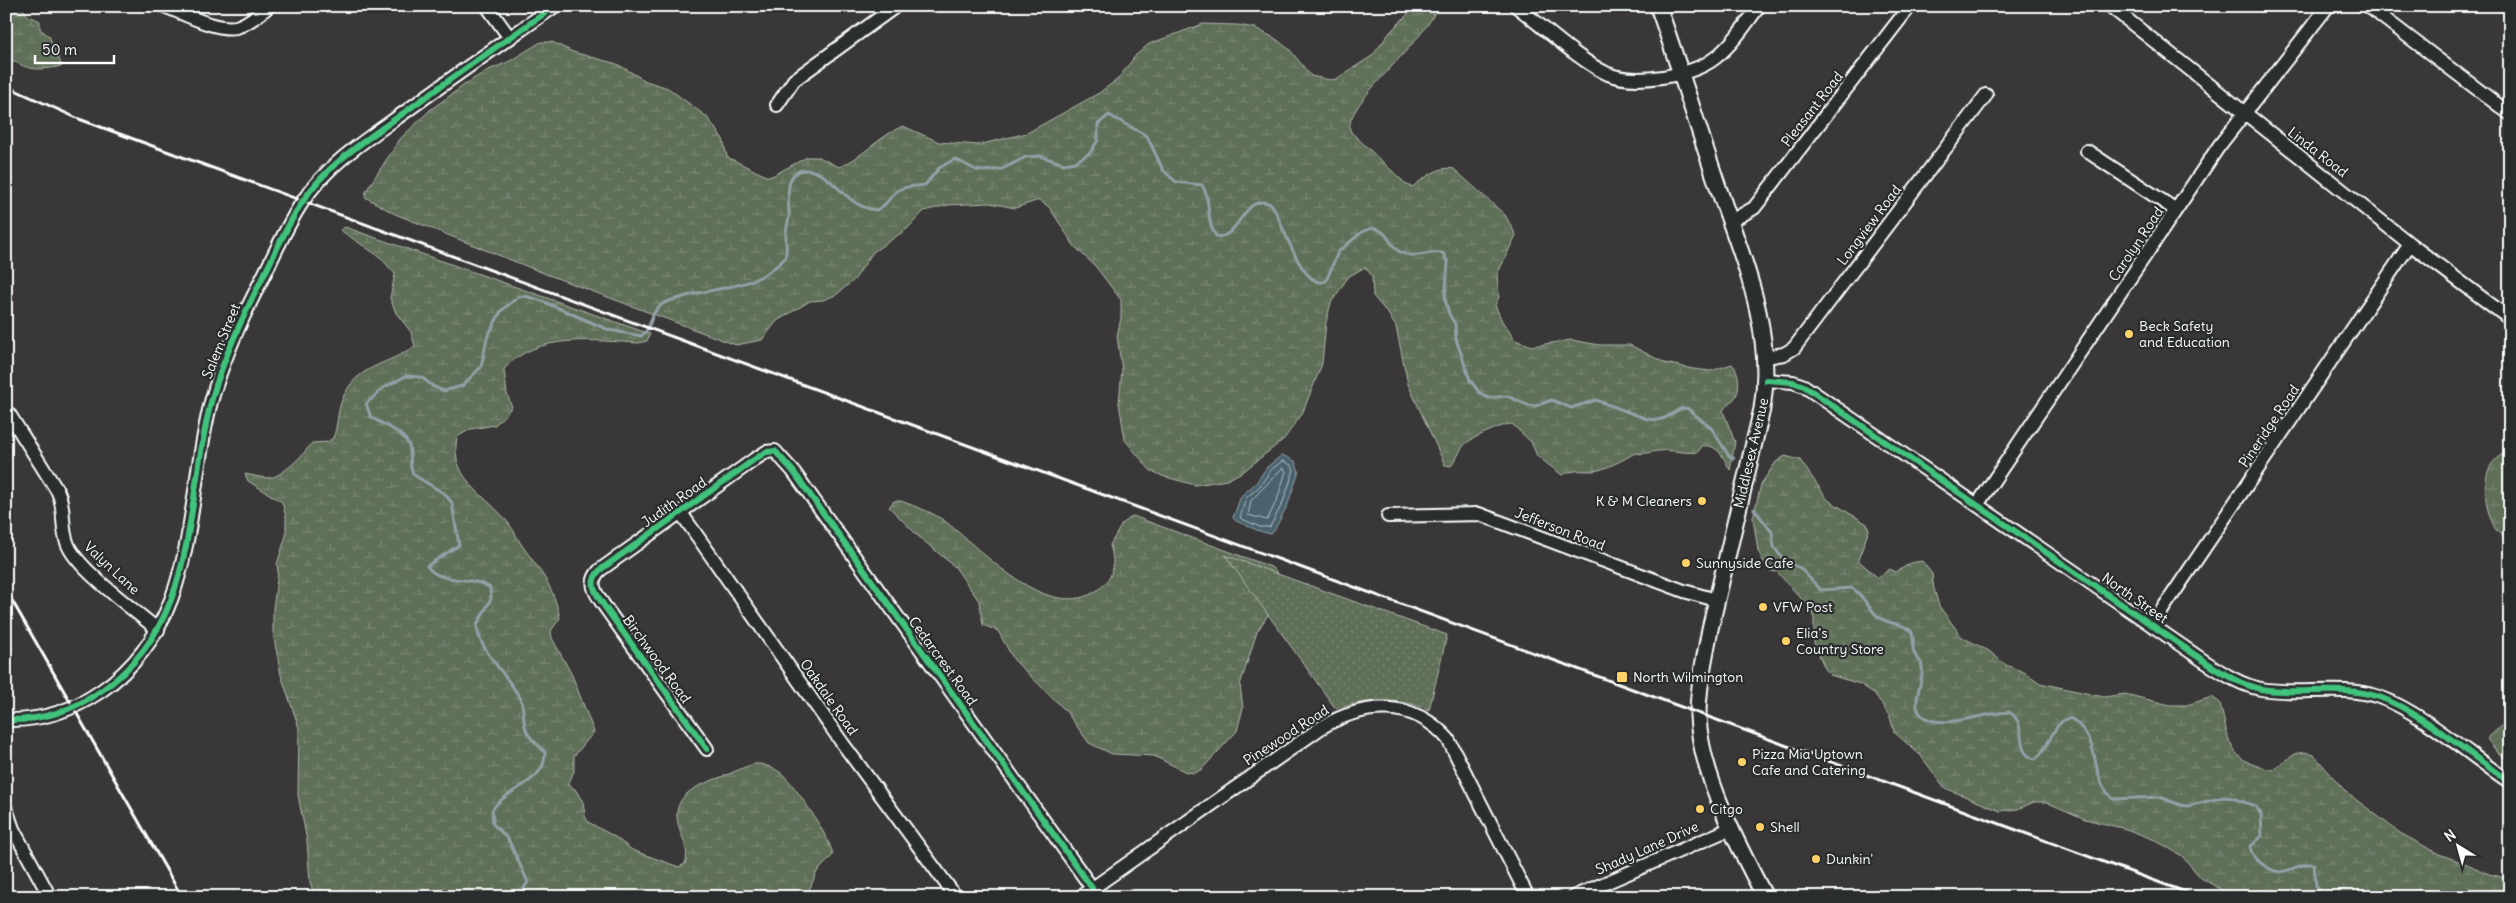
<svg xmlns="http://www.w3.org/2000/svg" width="2516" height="903" font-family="Delius,sans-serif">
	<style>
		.wetland { fill: url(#wetland-marsh); stroke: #b0b8ac }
		.park { fill: url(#park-dots); stroke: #b0b8ac }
		.water { fill: #48626d; stroke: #91a1a7 }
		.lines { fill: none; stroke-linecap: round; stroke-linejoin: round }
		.shore { stroke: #b6c0c5; stroke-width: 1 }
		.stream { stroke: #91a1a7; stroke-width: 3 }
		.minor-casing { stroke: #fff; stroke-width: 16 }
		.major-casing { stroke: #fff; stroke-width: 19 }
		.minor { stroke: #2a2d2e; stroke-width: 12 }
		.major { stroke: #2a2d2e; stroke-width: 15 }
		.rail { stroke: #fff; stroke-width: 3 }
		.cycleway-casing { stroke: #2a2d2e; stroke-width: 9 }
		.cycleway { stroke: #40c37c; stroke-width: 6 }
		.poi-dot { fill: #ffd166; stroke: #2a2d2e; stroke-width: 2 }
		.labels { text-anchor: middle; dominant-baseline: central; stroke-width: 4.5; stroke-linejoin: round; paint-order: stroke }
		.street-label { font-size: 14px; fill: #fff; stroke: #2a2d2e }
		.poi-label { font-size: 14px; fill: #fff; stroke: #2a2d2e; text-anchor: start }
	</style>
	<defs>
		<pattern id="wetland-marsh" width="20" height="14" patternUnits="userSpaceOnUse" patternTransform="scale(1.25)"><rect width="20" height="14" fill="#607059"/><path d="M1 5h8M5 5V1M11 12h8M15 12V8" fill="none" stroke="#788572"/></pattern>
		<pattern id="park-dots" width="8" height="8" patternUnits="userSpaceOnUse" patternTransform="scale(1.25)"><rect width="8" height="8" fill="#607059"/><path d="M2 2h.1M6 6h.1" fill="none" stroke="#788572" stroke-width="1.8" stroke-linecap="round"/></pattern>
	</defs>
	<rect width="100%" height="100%" fill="#393738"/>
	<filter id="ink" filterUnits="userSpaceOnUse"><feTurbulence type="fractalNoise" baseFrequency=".02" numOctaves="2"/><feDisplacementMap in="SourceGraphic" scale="10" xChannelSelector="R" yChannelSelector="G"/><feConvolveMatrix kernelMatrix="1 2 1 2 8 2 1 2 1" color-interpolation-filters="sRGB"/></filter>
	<g filter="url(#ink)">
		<!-- wetland -->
		<path class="wetland" d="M6,6H22L27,15L40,21V29L49,36L62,66C38,71 27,71 6,56Z
			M1416,6H1437C1431,38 1338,107 1351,132L1407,185L1412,187C1424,179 1438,165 1454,169L1505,215L1516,235L1497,275L1499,297L1495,305L1502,321L1515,340L1532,346L1571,340L1600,345H1630L1665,363L1693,369L1711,371L1732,364C1740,371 1741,391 1734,399C1730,403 1726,405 1723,411L1735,442L1730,470C1723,457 1718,444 1702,446L1698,452C1685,454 1672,449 1658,451C1650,452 1643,455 1635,453C1625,459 1603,471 1592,471C1578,471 1576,469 1562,475L1537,456L1531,442L1512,424C1503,424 1471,438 1464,445C1459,451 1457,460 1451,466L1445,465L1408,384L1396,327L1389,315L1373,296L1372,276L1365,267L1348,277L1331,303L1326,322L1322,364L1302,414L1284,439L1244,471L1227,480L1195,485L1162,476L1150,470L1125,440L1119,403L1122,370L1117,336L1121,318V300L1096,267L1075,247L1049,207L1039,200L1015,208L990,203L948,205L924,211L907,229L873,252L855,279L836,295L823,300L810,301L777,321L762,340L736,345L546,274L395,214L365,197L366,191L400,139L430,110L467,83L486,71L508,62L541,42H552L573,52L617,64L646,81L668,88L707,117L723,139L727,157L766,176H772L807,157H819L839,167C862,158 879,136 903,126L939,142L978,145L1027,133L1099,93L1118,79L1136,55L1149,44L1203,24L1237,25L1255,28L1276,39L1290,50L1311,76L1330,80L1336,79L1372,56L1391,31Z
			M345,227L650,334L647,341L639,343C594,341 537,332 504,369L507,394L512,407L495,425L471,429L457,437C449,481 488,495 509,524C514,530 517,538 521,544C540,571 553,584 560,618L551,631L552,638L572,675L594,732L574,756V771L568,785L575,789L583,802L585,816L588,822L615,837L632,850L679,867L685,864C693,841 666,822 682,799C691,787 708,782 721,777C731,774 752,762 760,764C765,765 776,769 781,773C794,783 831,839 833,855L817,872L806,897H315L310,882L307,841L298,795L299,728L281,675L273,633V609L278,572L277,564L286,536V517L282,502L248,481L245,474C252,475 261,478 269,478C283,476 304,454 312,443L327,442L333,438C338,426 337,412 342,400C356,364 387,366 415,346L411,332L396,313L390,298L395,274L380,257L340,230Z
			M2510,449V540C2504,537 2498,534 2495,528C2486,512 2481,484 2490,467C2494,459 2502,454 2510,449Z
			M1785,456L1800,460L1828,500L1867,524L1869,530L1858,560L1878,578L1890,569L1896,572L1911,563L1922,561L1932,574L1934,589L1939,606L1962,637L1989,651L2006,665L2026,673L2040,683L2104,697L2125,694L2170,705H2187L2212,697L2220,703C2230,742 2226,761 2273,770L2295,754L2305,752L2314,755L2346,792L2400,833L2439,854L2467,864L2489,874L2510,879V897H2234L2201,878L2182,856L2155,840L2126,829L2085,819L2046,802H2034L2018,809L2000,811L1945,788L1920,755L1894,732L1890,717L1875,694L1860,684L1830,675L1826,671L1814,643V619L1810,608L1777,572L1770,571L1766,566L1758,551L1753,518L1761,484L1776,462Z
			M894,501H901C916,507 933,512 946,522C981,549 1049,626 1099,589C1115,577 1115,563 1110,545L1122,524L1133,516L1271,567L1276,571V602L1257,632L1240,685L1243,708L1237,731L1202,769L1195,773L1186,772L1154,756L1112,754L1089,743L1065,710L1014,660L998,631L983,625L979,601L955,567L918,536L889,507Z
			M2510,708V760L2498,753L2487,739L2504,723Z"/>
		<!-- park -->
		<path class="park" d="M1225,555L1447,635L1429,710C1399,697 1367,699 1336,709Z"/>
		<!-- water -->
		<path class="water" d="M1282,455L1295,461L1299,471L1288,504L1274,531L1271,534L1259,531L1236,521L1233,518L1241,496L1256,483L1267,467Z"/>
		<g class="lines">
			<!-- shore -->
			<path class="shore" d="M1283,461L1291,465L1294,470L1283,502L1270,527H1260L1240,518L1246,498L1260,486L1271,470Z
				M1283,468L1286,471L1277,500L1267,520L1248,515L1251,501Z"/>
			<!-- stream -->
			<path class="stream" d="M1754,509L1772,532L1774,547L1784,561L1800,568L1821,590L1852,588C1864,596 1869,610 1880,618C1890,625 1904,623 1911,631C1916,639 1911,646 1914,653C1916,657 1919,659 1921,663C1928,681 1902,711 1930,720C1950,727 1988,712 2009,712C2029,723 2013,754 2035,759C2049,752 2054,715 2072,719C2105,744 2087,775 2113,799L2160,797L2180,805L2188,806L2224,797L2232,798L2255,806L2261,814L2262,836L2250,847C2251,853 2256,859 2261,863C2286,883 2290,862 2314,864L2316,886L2322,897
				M505,897L522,891L528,882L508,839L493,824L492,810C506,788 546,783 545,753C541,746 531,741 527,732C522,722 525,709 520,698C508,676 477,648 477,625L491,599L490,588C473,575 439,585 427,566L459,545L452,503L445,494L414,475C409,468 411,461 410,452C410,433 384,426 371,417L366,404L383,388L406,376L421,377L434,387L444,391L462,386L481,367L487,338L501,311L518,297L525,296L542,301L609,330L641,336C652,330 649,313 661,305C667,300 676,300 683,297C721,285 754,291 785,258C788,250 785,243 786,235C786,229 788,223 789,217C790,203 781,168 808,170C834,173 846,208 876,210C890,204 888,197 897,191C906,185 915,187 925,185L939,168L955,159L976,170L983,171L1002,169L1026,157L1040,156L1064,164L1075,162L1090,153L1098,140V124L1109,115L1147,136L1163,170L1176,182L1202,185C1212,200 1205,221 1216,236C1239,242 1244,189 1272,205C1282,220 1302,292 1326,281L1338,252L1362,232L1372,228C1390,230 1389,248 1402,253C1415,259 1429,251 1443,253L1448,263L1445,299L1449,314L1455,324L1456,339L1470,380L1479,392L1488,398L1507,396L1528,405L1535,406L1552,400L1571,408L1596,400L1647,419L1658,420L1665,418L1680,409L1687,408L1712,429L1729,456L1734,458"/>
			<!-- minor casing -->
			<g class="minor-casing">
				<path id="minor" d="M164,6C183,13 216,31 236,27C248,24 259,14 269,6
					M487,6L510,38
					M1516,6C1541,25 1581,62 1608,74C1635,85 1692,76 1715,58C1732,45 1746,24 1759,6
					M2110,6L2410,244L2510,319
					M2368,6L2510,114
					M777,105L794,80L896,6
					M2087,151L2176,210
					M1731,221L1754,208L1910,6
					M1766,357L1784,354L1794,348L1986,95
					M1766,380L1793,382L1804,386L2204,661C2221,672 2240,685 2261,689C2300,696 2341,684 2379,697C2420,711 2472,757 2510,782
					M9,414L58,492C66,509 60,527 68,545C79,571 135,610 158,630
					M1977,505L2219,146L2328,6
					M681,513L843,744L956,897
					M1388,516L1479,514L1684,591L1716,600
					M2152,625L2410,244
					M6,720C42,721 72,711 101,691C200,622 184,506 211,402C224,355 245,312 267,269C278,246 289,222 303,201C328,163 369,138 405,112C454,76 505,41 555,6
					M707,749L605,607C596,594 587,583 600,570L755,459L766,452L775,451L793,471L1092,888
					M6,809L13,829L50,897
					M1080,897L1322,727C1365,702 1413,699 1448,739L1528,897
					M1573,897L1732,828"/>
			</g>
			<!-- major casing -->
			<g class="major-casing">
				<path id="major" d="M1658,6C1679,66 1698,127 1718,187C1743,260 1775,330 1762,409L1710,629C1705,657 1698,686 1698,716C1700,773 1738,846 1765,897"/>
			</g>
			<!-- minor -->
			<use href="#minor" class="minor"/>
			<!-- major -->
			<use href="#major" class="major"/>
			<!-- rail -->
			<path class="rail" d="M6,86L79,119L2199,897
				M6,590L182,897"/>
			<!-- cycleway casing -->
			<g class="cycleway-casing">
				<path id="cycleway" d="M1766,380L1793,382L1804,386L2204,661C2221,672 2240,685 2261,689C2300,696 2341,684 2379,697C2420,711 2472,757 2510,782
					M6,720C42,721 72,711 101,691C200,622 184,506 211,402C224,355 245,312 267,269C278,246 289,222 303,201C328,163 369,138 405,112C454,76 505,41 555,6
					M707,749L605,607C596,594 587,583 600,570L755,459L766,452L775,451L793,471L1092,888"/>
			</g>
			<!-- cycleway -->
			<use href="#cycleway" class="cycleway"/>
		</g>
	</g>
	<!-- markers -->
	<g class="poi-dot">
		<circle cx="2129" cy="334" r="5"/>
		<circle cx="1702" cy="501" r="5"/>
		<circle cx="1686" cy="563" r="5"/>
		<circle cx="1763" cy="607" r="5"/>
		<circle cx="1786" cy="641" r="5"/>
		<rect x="1616" y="671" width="12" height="12" rx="2.5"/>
		<circle cx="1742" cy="762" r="5"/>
		<circle cx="1700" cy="809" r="5"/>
		<circle cx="1760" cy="827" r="5"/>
		<circle cx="1816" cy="859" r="5"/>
	</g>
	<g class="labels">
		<!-- street labels -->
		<g class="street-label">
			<text transform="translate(1812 109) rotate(-52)">Pleasant Road</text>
			<text transform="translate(2318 152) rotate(38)">Linda Road</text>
			<text transform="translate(1869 225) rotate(-53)">Longview Road</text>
			<text transform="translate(2136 244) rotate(-56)">Carolyn Road</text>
			<text transform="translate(221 341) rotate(-68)">Salem Street</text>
			<text transform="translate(2269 426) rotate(-56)">Pineridge Road</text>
			<text transform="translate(1751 453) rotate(-77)">Middlesex Avenue</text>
			<text transform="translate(674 502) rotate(-35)">Judith Road</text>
			<text transform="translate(1560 529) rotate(21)">Jefferson Road</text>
			<text transform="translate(112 568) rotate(43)">Valyn Lane</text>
			<text transform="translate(2135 598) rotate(35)">North Street</text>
			<text transform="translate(657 659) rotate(54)">Birchwood Road</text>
			<text transform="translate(943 661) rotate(54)">Cedarcrest Road</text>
			<text transform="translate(829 697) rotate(55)">Oakdale Road</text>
			<text transform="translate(1286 735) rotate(-33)">Pinewood Road</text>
			<text transform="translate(1647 848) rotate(-24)">Shady Lane Drive</text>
		</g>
		<!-- poi labels -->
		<g class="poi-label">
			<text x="2139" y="326">Beck Safety<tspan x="2139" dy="16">and Education</tspan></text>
			<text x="1692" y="501" text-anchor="end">K &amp; M Cleaners</text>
			<text x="1696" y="563">Sunnyside Cafe</text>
			<text x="1773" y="607">VFW Post</text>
			<text x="1796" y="633">Elia's<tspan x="1796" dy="16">Country Store</tspan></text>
			<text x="1633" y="677">North Wilmington</text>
			<text x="1752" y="754">Pizza Mia Uptown<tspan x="1752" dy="16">Cafe and Catering</tspan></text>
			<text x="1710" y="809">Citgo</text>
			<text x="1770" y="827">Shell</text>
			<text x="1826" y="859">Dunkin'</text>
		</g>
	</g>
	<!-- margin -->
	<rect width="2516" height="903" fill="none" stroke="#2a2d2e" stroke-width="25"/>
	<rect x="12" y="12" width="2491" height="878" fill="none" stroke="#fff" stroke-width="2" filter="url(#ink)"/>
	<!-- north arrow -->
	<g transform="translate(2458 846) rotate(323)" stroke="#2a2d2e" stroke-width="4" paint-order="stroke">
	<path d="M0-4L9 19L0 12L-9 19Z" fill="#ffffff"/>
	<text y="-8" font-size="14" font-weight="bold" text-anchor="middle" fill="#ffffff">N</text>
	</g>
	<!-- scale -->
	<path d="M35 55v8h79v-8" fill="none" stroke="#ffffff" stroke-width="2.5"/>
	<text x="42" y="55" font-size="15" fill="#ffffff" stroke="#2a2d2e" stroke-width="4" paint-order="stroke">50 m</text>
</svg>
